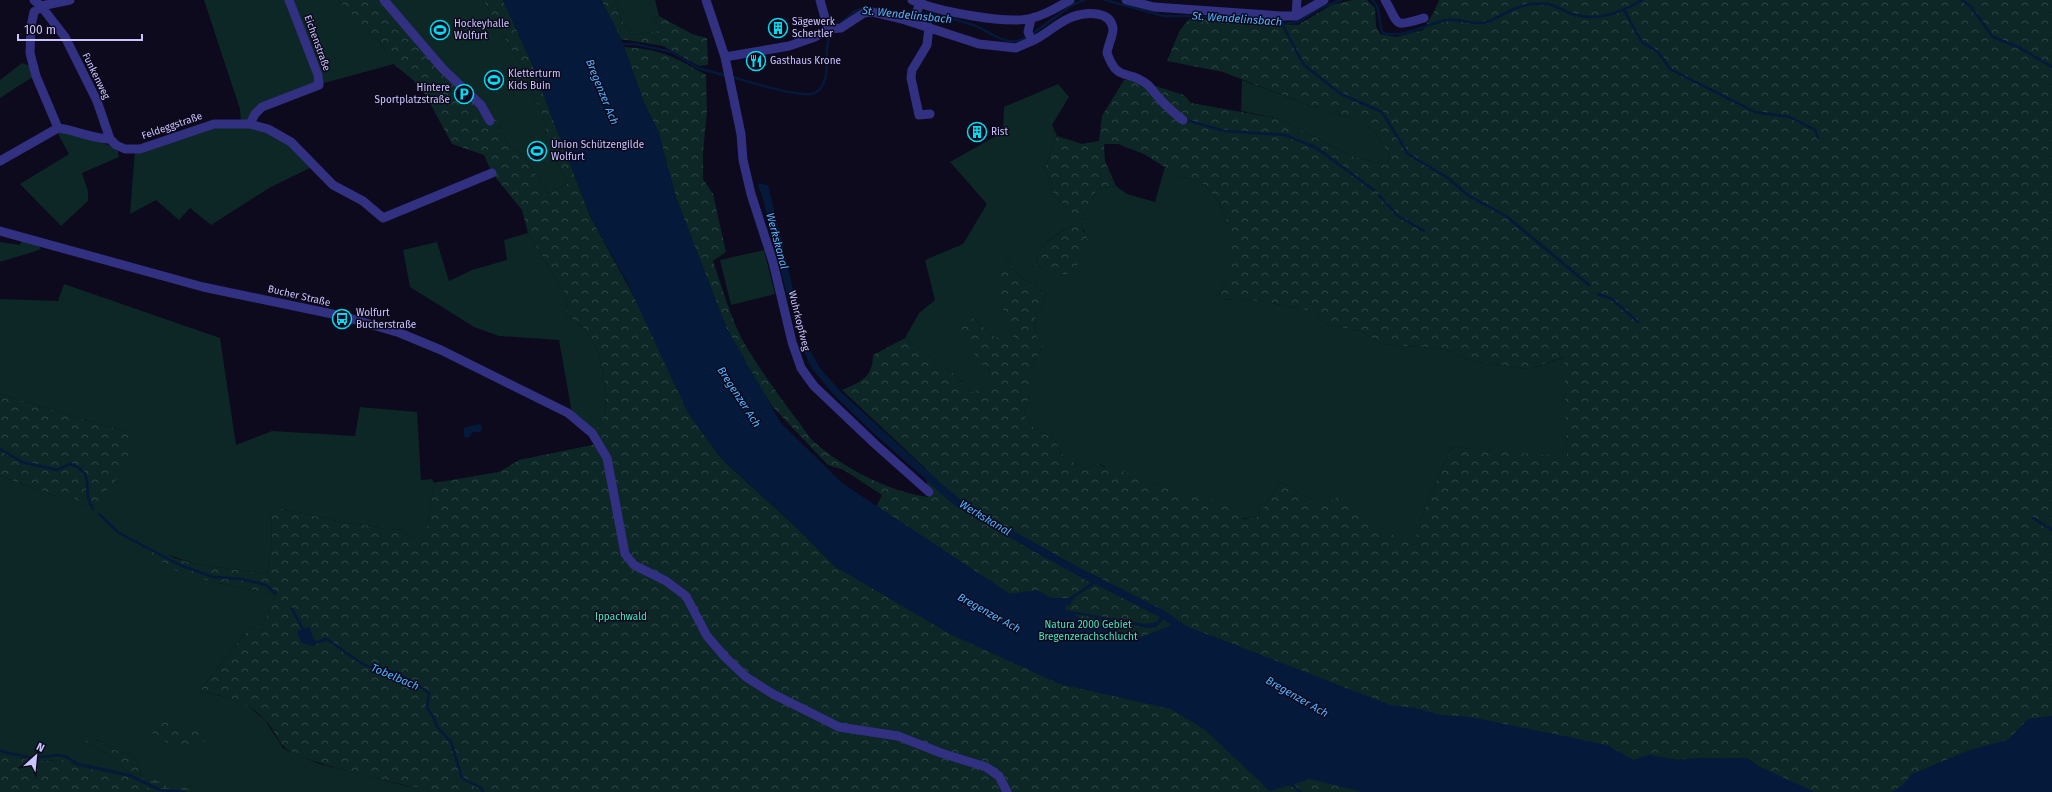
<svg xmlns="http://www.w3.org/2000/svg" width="2052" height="792" font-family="'Fira Sans',sans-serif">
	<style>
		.green { fill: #0c2726 }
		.forest { fill: url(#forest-crowns) }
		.wetland { fill: url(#wetland-marsh) }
		.water { fill: #05193b; fill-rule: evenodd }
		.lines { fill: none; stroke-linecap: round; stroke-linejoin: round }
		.stream { stroke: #05193b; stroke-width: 2.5 }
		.minor { stroke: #323080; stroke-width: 9 }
		.labels { text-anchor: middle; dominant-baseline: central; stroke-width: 3; stroke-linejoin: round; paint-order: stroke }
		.poi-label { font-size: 10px; fill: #cbc5ff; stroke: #0d0a1d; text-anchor: start }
		.street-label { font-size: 10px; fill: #cbc5ff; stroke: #0d0a1d }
		.park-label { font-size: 10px; fill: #48e8bd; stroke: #0d0a1d }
		.water-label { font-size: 11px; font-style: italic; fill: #53b3ff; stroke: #0d0a1d }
	</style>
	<defs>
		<pattern id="forest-crowns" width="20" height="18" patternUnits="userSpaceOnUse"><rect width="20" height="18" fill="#0c2726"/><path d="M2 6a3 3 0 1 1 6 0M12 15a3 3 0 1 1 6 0" fill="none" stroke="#2e4547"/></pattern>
		<pattern id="wetland-marsh" width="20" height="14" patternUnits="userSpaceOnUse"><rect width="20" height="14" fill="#0c2726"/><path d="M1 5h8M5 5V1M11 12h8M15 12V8" fill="none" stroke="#2e4547"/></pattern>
	</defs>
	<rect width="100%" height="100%" fill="#0d0a1d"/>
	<!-- green -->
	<path class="green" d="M204,0H338L383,46L390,61L394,64L317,85L261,106L249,125L289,143L312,167L269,188L211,225L190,208L179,220L156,200L130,214L135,150L215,125L241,124L240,109Z
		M383,0H483L522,67L545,122L546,139L551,151L568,183L548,194L524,156L510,147L498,122L479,104Z
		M615,0H655L659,16L651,18L663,28C655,33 646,32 637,35C621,28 620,15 615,0Z
		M22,63L30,66L34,76L0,98V80Z
		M1242,80L1311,106L1357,120L1374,131L1389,154L1387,165L1351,156L1280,119L1241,111Z
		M1058,84L1069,97L1052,125L1057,136L1044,170L1051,181L1054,195L1073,214V225C1056,234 1038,244 1036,264L1050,274L1085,232L1081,226L1083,216L1097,189L1116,186L1127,194L1155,202L1165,167L1179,176L1200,181L1219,201L1228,224V275L1218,299L1262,301L1316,312L1324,324L1361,331L1381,344L1446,349L1471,361L1529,369L1565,357L1567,458L1451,447L1421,518L1416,544L1401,547L1320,505L1281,482L1257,517L1236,519L1203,500L1098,464L1085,469L1064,457L1054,439L1034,428L1024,415L1029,396V372L1044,344L1036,336L1035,319L1046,297L1037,287L1021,278L1006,257L1005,267L1000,273L999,286L1003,309L1015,343L993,336L971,316L993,383L982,389L970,392L955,375L905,338L919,313L935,300L925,260L963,244L987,204L950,162L1003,132L1004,107Z
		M63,130L117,148L119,157L82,173L88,191V201L61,226L20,184L69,154L57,132Z
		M528,233L566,295L568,316L583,327L597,349L604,375L606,412L595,432L572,413L559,340L499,336L474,327L410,287L403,250L437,242L449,281L472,270L507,260L504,240Z
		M22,240L40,246V249C36,252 8,259 0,262V242L20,245Z
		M764,250L775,294L731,305L720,260Z
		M64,284L220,338L236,445L272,431L355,436L360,407L417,412L421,480L432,479L434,483L426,535L412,539L403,530L341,522L280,508L270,515C274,536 271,553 267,574L195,564L169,555L210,581L271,594L275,598L263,624L248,630L200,691L242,701L265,720L283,748L290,752L320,764L406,786L424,787L430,792H148L134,756L112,749L91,736L83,740L111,756L119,762L127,772L133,775L131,777L76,766L66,760L33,761L0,754V476L56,496H71L84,506L96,504L127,432L0,394V299L58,301Z"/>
	<!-- forest -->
	<path class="forest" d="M338,0H383L479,104L498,122L510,147L524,156L548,194L568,183L551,151L546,139L545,122L522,67L483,0H503L530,59L591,218L724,461L796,527L836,567L845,572L882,495L844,470L828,465L772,406L753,376L726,327L676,198L658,131L644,103L624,47C661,49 675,57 706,75L707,112L703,151V179L713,194L726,252L713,261C722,287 730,316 743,341C758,367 776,392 794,416C801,424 807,435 814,442C843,468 890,492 928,497L926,469L842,390C860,382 873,378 873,355L905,338L955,375L970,392L982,389L992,383L988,367L981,364L958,330L959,318L971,316L993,336L1015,342C1008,326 994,290 1000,273C1003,266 1005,267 1006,257L1021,278L1037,287L1046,297L1035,319L1036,336L1044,344L1029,372V396L1024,415L1034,428L1054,439L1064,457L1085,469L1098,464L1104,467L1109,466L1159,485L1221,503L1243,519L1257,517L1281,482L1320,505L1339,497L1368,514L1377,527L1414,545L1421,518L1451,447L1567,457L1564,357L1529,369L1471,361L1446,349L1381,344L1361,331L1324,324L1316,312L1262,301L1218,299L1228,275V224L1219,201L1200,181L1179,176L1144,154L1118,144H1104L1105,161L1116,186L1097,189L1083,216L1081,226L1088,240L1082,257L1072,274H1050L1036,264C1038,244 1057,234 1073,225V214L1054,195L1051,181L1044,170L1057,136L1082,144L1099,141L1102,116L1124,80H1136L1184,95L1191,103L1280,119L1351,156L1387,165L1389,154L1374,131L1357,120L1311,106L1223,72L1167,61L1180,30L1190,18L1298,25L1331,5L1352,0H1367L1375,8L1376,26L1380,34L1396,37L1423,30L1434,12L1439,0H2052V792H430C422,785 414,788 404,785C370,777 335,769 302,757C276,748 281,737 265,720C246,699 226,697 200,691L248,630L263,624L275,598L271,594L210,581L171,569L145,549L195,564L267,574C271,553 274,536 270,515L280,508L341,522L403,530L412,539L426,534L434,483L499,472L519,460L602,443L595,432L606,412L604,375L597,349L583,327L568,316L566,295L528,233L522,210L492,173L484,155L452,144L425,94L413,80L390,61L383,46Z
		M601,0H615C620,15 621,28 637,35C646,32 655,33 663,28L651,18L659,16L692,34L707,38L708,65L699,66L663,46L621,39Z
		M0,394L127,432L135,457L96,504L84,506L71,496H56L0,476Z
		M162,722L211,732L212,739C181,748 173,750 147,729L149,723Z
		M79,734L91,736L112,749L134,756L148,792H0V754L33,761L66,760L76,766L131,777L133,775L127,772L119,762L111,756L83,740Z"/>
	<!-- wetland -->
	<path class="wetland" d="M142,776L189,789L230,792H148Z"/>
	<!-- water -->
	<path class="water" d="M503,0H601L621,39L644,103L658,131L676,198L726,327L781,423L842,483L1010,594L1037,590L1051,598H1069L1091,583L978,520L953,504L869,429L836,397L812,369L801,345H807L820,368L841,392L944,486L967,505L1076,566L1165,611L1186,626L1390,705L1414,708L1440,715L1470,717L1607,745L1633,760L1649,755L1678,760L1694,758H1747L1758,766L1814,792H1363L1310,779L1270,791L1204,729L1171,709L1060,684L950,634L836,567L796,527L719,456L688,413L627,282L591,218L530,59ZM1095,584L1160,617L1157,622L1145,624L1065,610L1066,605H1070L1075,597ZM1075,614L1148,628L1157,627L1163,619L1172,625L1139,638L1080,620Z
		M757,183L768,185L795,297L788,299L763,199Z
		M478,424L482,426L481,432H473L469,438L464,437V428Z
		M309,627L313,637L317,643L312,646L301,642L297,631Z
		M2052,716V792H1892L1903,785L1912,774L1970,750L2008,740L2028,719Z"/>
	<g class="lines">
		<!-- stream -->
		<path class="stream" d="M1105,0L1164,16H1195L1282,24L1298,22L1322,7L1341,0
			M1372,0C1382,8 1377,22 1383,33C1406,39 1426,23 1448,20C1461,18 1477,27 1490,21C1505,14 1515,6 1532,4C1552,2 1553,6 1570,13C1595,23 1620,13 1642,0
			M1962,0L1971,7L1993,37L2020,48L2052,67
			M1624,10L1642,42L1658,52L1670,69L1755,112L1790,117L1815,130L1818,138
			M919,13C937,14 956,19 973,25C991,31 1007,50 1027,37
			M841,23L854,12L865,7L894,12L914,13
			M1282,24L1304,65L1341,94L1382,112L1408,154L1448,178L1469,196L1506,216L1589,285
			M1032,34L1072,5L1084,0
			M620,44H635L672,52L698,68L727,76
			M732,77C748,81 801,99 815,93C821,90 825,82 826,75C828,61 824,44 832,30
			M1186,120L1225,131L1285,135L1315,147L1374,190
			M1379,195L1398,216L1424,231
			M1598,294L1612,299L1638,322
			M0,449L22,462L57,470L70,464C98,473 80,491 93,509
			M99,514L119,533L180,565L213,577L242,579L266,585L276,594
			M2033,518L2052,530
			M292,609L304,631
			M315,643L326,639C341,647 352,659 367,666C371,668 375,667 379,668C396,672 415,682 429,693L427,708L434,718L437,727L451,742L462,778L481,788L483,792
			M0,751L32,758L59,755L67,757L77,764L129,775L160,790L185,792
			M1290,783L1300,792"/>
		<!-- minor -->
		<path class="minor" d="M34,0L41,6L65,37L97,101L110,139L116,145L125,149H140L214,124H250L268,129L291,142L333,185L363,201L383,218L492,173
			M384,0L443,69L481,105L490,121
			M706,0L725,57L741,134L743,160L751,194L773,262L792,342L801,368L814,386L875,444L929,492
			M820,0L828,29
			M912,0C935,11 1008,25 1032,18C1046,15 1058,7 1070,0
			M1126,0L1154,7L1282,16H1296L1324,0
			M1385,0C1400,25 1392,28 1424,18
			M1296,16L1297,0
			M913,22L921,0
			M929,27L927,45L912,70L911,78L919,115L930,114
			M1032,41C1046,35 1058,22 1072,17C1086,12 1111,10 1113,29C1113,36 1108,45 1107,53C1118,84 1128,68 1148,85C1152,89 1156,95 1160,99C1167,107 1174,113 1183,120
			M725,57L789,46L815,37L828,29L841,28L864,13L872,12L905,20L979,44L1016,48L1032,41L1028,32L1031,19
			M250,124L255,114L262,107L319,85L318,75L289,0
			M58,128L36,76L30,53L31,26L34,12L41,6L70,0
			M0,161L58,128C76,130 92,139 110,139
			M0,231L203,287L342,316L400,333L441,350L568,413L592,433L607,458L625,554L634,565L666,581L686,596L707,636L725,657L746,677L773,694L839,727L898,736L941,753L986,767L999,776L1007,792"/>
	</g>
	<!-- icons -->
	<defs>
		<g id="building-ring" transform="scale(1)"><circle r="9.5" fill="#0d0a1d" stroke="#00ddf0" stroke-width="1.5"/><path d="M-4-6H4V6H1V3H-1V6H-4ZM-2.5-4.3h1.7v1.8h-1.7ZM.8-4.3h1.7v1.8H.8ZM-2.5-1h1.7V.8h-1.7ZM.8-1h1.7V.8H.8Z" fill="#00ddf0"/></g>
		<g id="stadium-ring" transform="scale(1)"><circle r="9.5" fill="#0d0a1d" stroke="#00ddf0" stroke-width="1.5"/><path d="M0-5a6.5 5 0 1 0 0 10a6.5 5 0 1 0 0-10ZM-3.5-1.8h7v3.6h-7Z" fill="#00ddf0"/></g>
		<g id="restaurant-ring" transform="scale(1)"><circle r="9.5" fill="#0d0a1d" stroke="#00ddf0" stroke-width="1.5"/><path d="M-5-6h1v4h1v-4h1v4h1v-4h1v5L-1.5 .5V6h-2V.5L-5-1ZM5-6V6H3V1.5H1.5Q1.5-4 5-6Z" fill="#00ddf0"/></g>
		<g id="parking-ring" transform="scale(1)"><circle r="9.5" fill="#0d0a1d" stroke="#00ddf0" stroke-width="1.5"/><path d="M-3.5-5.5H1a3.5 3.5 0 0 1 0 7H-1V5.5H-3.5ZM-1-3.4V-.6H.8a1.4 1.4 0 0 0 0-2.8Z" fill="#00ddf0"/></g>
		<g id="bus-ring" transform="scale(1)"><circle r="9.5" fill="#0d0a1d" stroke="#00ddf0" stroke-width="1.5"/><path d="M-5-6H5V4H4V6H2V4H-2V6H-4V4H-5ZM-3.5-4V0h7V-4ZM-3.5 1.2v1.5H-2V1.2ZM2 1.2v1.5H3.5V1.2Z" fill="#00ddf0"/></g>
	</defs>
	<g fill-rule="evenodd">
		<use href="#building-ring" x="778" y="28"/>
		<use href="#stadium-ring" x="440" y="30"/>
		<use href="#restaurant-ring" x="756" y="61"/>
		<use href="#stadium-ring" x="494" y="80"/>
		<use href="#parking-ring" x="464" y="94"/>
		<use href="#building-ring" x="977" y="132"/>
		<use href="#stadium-ring" x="537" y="151"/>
		<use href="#bus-ring" x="342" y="319"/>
	</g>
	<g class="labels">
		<!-- poi labels -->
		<g class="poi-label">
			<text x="792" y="22">Sägewerk<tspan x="792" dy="12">Schertler</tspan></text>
			<text x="454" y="24">Hockeyhalle<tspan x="454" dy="12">Wolfurt</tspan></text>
			<text x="770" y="61">Gasthaus Krone</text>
			<text x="508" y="74">Kletterturm<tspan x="508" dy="12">Kids Buin</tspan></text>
			<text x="450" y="88" text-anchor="end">Hintere<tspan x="450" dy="12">Sportplatzstraße</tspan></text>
			<text x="991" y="132">Rist</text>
			<text x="551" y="145">Union Schützengilde<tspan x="551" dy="12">Wolfurt</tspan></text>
			<text x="356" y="313">Wolfurt<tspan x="356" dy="12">Bucherstraße</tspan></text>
		</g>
		<!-- street labels -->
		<g class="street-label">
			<text transform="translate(317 43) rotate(70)">Eichenstraße</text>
			<text transform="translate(96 76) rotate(64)">Funkenweg</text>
			<text transform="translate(172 126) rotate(-19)">Feldeggstraße</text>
			<text transform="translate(299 296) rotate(13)">Bucher Straße</text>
			<text transform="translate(799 321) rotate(76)">Wuhrkopfweg</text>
		</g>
		<!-- park labels -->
		<g class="park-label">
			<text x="621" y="617">Ippachwald</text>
			<text x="1088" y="625">Natura 2000 Gebiet<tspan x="1088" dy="12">Bregenzerachschlucht</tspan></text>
		</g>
		<!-- water labels -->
		<g class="water-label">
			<text transform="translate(907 15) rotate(6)">St. Wendelinsbach</text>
			<text transform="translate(1237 19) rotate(4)">St. Wendelinsbach</text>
			<text transform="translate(602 92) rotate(68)">Bregenzer Ach</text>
			<text transform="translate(777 241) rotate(75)">Werkskanal</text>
			<text transform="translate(739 397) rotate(57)">Bregenzer Ach</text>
			<text transform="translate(985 518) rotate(31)">Werkskanal</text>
			<text transform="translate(989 613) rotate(29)">Bregenzer Ach</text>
			<text transform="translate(395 677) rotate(23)">Tobelbach</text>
			<text transform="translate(1297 697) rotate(30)">Bregenzer Ach</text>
		</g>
	</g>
	<!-- north arrow -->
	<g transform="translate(36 756) rotate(27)" stroke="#0d0a1d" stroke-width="3" paint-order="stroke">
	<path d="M0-3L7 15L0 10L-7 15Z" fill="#cbc5ff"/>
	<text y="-6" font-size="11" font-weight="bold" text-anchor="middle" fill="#cbc5ff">N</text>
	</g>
	<!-- scale -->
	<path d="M18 34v6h124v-6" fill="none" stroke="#cbc5ff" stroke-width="2"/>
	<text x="24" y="34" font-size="12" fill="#cbc5ff" stroke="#0d0a1d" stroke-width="3" paint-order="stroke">100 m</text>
</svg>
